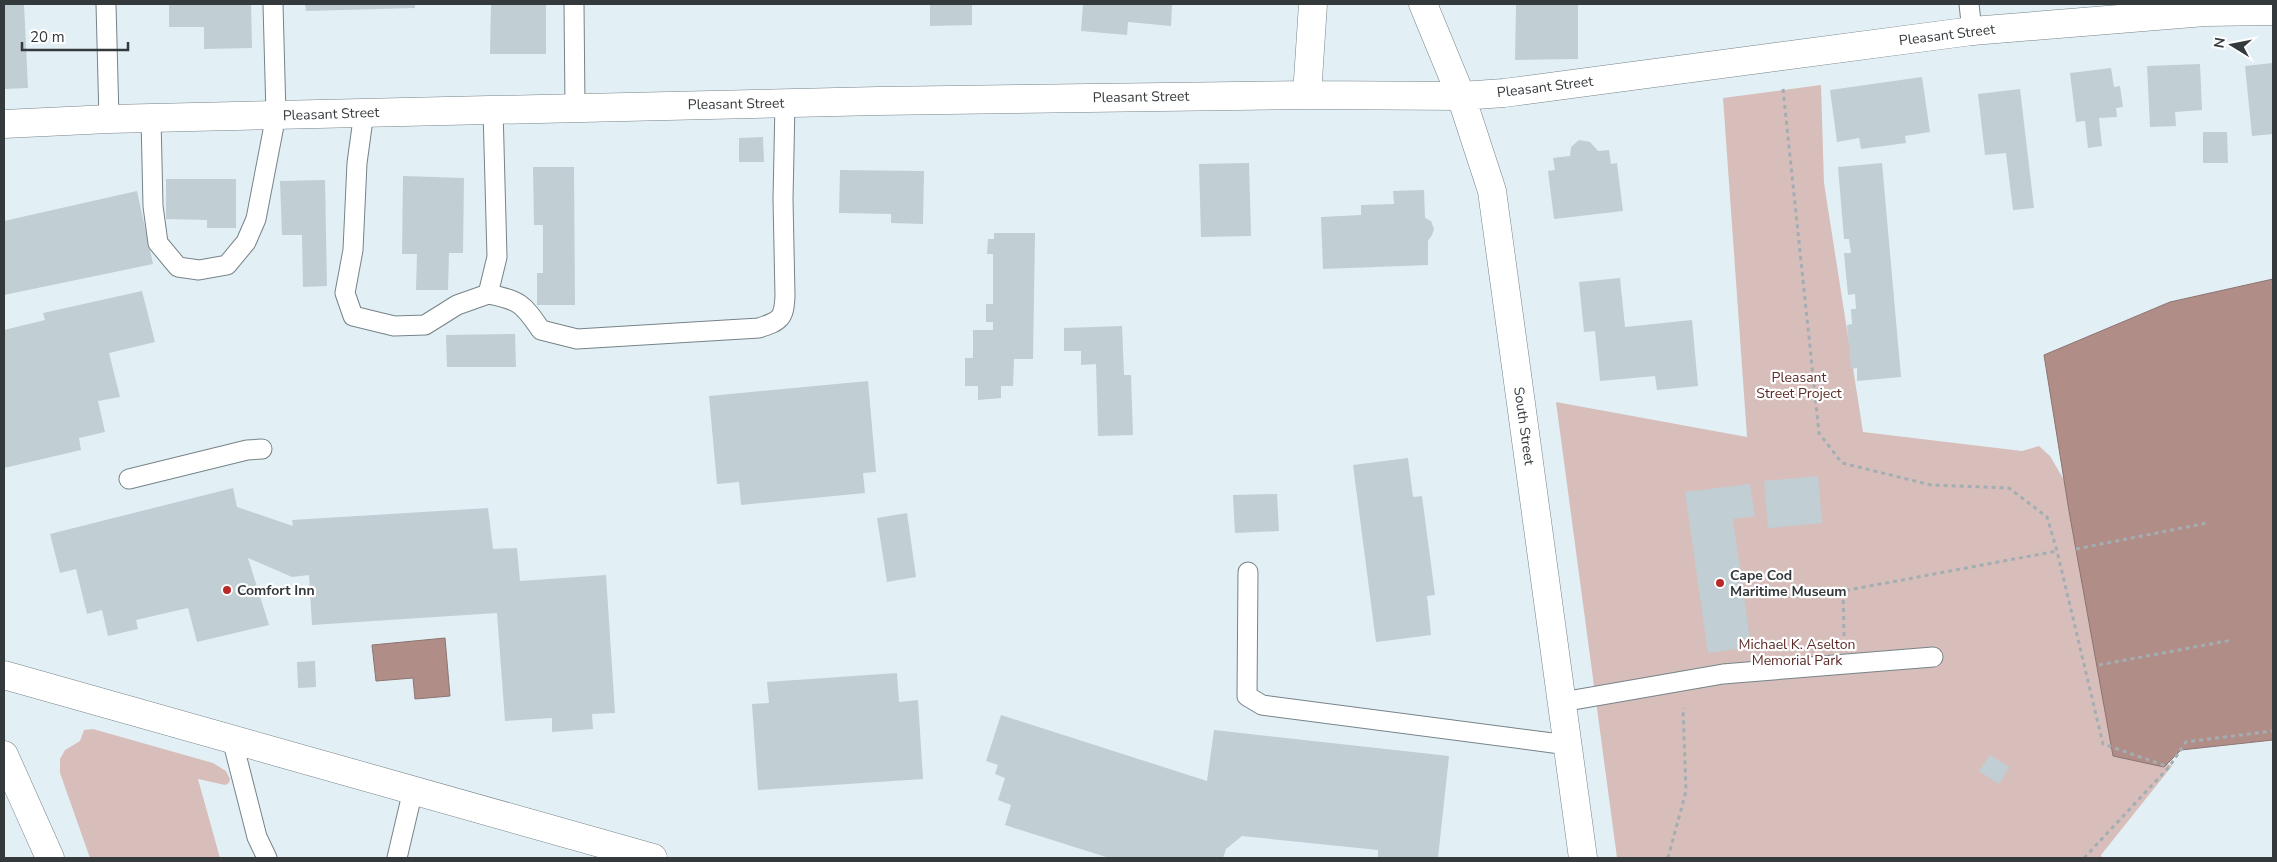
<svg xmlns="http://www.w3.org/2000/svg" width="2277" height="862" font-family="'Nunito Sans',sans-serif">
	<style>
		.green { fill: #d7bebb }
		.water { fill: #b18d88; stroke: #8c7471 }
		.building { fill: #c1ced4 }
		.lines { fill: none; stroke-linecap: round; stroke-linejoin: round }
		.service-casing { stroke: #768388; stroke-width: 21 }
		.minor-casing { stroke: #768388; stroke-width: 29 }
		.tertiary-casing { stroke: #768388; stroke-width: 29 }
		.secondary-casing { stroke: #768388; stroke-width: 29 }
		.path { stroke: #a3aeb3; stroke-width: 3; stroke-dasharray: 4 4; stroke-linecap: butt }
		.service { stroke: #fff; stroke-width: 19 }
		.minor { stroke: #fff; stroke-width: 28 }
		.tertiary { stroke: #fff; stroke-width: 28 }
		.secondary { stroke: #fff; stroke-width: 28 }
		.poi-dot { fill: #b82928; stroke: #fff; stroke-width: 2 }
		.labels { text-anchor: middle; dominant-baseline: central; stroke-width: 4.5; stroke-linejoin: round; paint-order: stroke }
		.street-label { font-size: 14px; fill: #34393c; stroke: #fff }
		.park-label { font-size: 14px; fill: #5c2a26; stroke: #fff }
		.poi-label { font-size: 14px; font-weight: bold; fill: #34393c; stroke: #fff; text-anchor: start }
	</style>
	<rect width="100%" height="100%" fill="#e2f0f6"/>
	<!-- green -->
	<path class="green" d="M1821,85L1824,183L1863,432L2022,451L2039,446L2050,456L2067,485L2113,738L2172,766L2101,855L2102,858H1617L1556,402L1747,437L1723,98Z
		M93,729L213,763L226,771L230,779L229,783L225,785L198,779L220,858H90L60,773V759L65,750L80,741L84,730Z"/>
	<!-- water -->
	<path class="water" d="M2273,279V740L2181,750L2164,767L2113,756L2069,511L2044,355L2170,302Z
		M445,638L450,696L415,699L413,678L376,681L372,645Z"/>
	<!-- building -->
	<path class="building" d="M4,4H24L28,88L4,89Z
		M169,4H251L252,48L204,49V27H169Z
		M305,4H415V8L306,11Z
		M491,4H546V54H490Z
		M930,4H972V25L930,26Z
		M1083,4H1172L1171,26L1128,22L1127,35L1081,31Z
		M1516,5H1578V59L1515,60Z
		M2273,63V134L2252,136L2245,66Z
		M2200,64L2202,110L2175,112L2176,126L2150,127L2147,66Z
		M2111,68L2114,87L2120,86L2123,107L2116,108L2117,117L2099,118L2102,146L2088,148L2085,121L2076,122L2070,73Z
		M1922,77L1930,132L1905,136L1906,143L1861,149L1859,138L1837,142L1830,90Z
		M2020,89L2034,208L2013,210L2006,153L1985,155L1978,94Z
		M2203,132H2227L2228,163H2203Z
		M763,137L764,162H739V138Z
		M1579,140L1590,142L1598,151L1609,150L1611,164L1617,163L1623,211L1554,219L1548,171L1555,170L1553,158L1570,156L1571,147Z
		M1249,163L1251,236L1201,237L1199,164Z
		M1882,163L1901,377L1857,381V368L1851,369L1847,325L1852,324L1851,309H1856L1855,294L1848,295L1844,253H1851L1849,239H1844L1838,167Z
		M533,167H574L575,305H537V273H543V225H534Z
		M840,170L924,171L923,224L891,223V214L839,213Z
		M403,176L464,178L463,253H449L448,290H416L417,254H402Z
		M166,179H236V228H207V220L166,219Z
		M325,180L327,286L303,287L302,235H282L280,181Z
		M1424,190L1425,218L1431,221L1434,229L1432,235L1428,241V265L1323,269L1321,217L1361,215V205L1394,204L1393,191Z
		M137,191L153,264L4,295V221Z
		M994,233H1035L1033,359H1014L1013,386H1001V398L978,400V386H965V358H973V330H993V322H986V304H993V254H987L988,239H994Z
		M1620,278L1625,327L1692,320L1698,386L1657,390L1655,376L1600,381L1595,331L1584,332L1579,282Z
		M142,291L155,342L109,353L120,397L98,401L105,432L79,438L81,450L4,468V330L45,320L43,313Z
		M1122,326L1124,375H1131L1133,435L1098,436L1096,364L1081,365V351H1064V328Z
		M515,334L516,367H447L446,335Z
		M868,381L876,472L863,473L865,493L741,505L739,482L717,484L709,396Z
		M1408,458L1413,497L1422,496L1435,595L1427,596L1431,635L1376,642L1353,465Z
		M1818,476L1822,523L1768,528L1764,481Z
		M1750,484L1755,516L1733,519L1751,647L1708,653L1685,492Z
		M233,488L237,507L293,526L292,520L488,508L493,549L517,548L520,581L606,575L615,713L592,714L593,729L552,732V718L505,721L497,613L312,625L309,575L292,577L248,558L269,625L197,642L188,608L136,620L138,629L108,636L102,610L87,614L76,569L60,573L50,534Z
		M1277,494L1279,531L1235,533L1233,495Z
		M907,513L916,577L887,582L877,518Z
		M315,661L316,687L298,688L297,662Z
		M897,673L899,702L918,700L923,779L758,790L752,704L769,703L767,682Z
		M1001,715L1207,781L1214,730L1449,756L1438,858H1378V850L1242,836L1226,849L1223,858H1109L1005,825L1011,805L998,800L1005,778L995,774L998,765L986,761Z
		M1990,755L2009,767L1999,784L1979,771Z"/>
	<g class="lines">
		<!-- service casing -->
		<g class="service-casing">
			<path id="service" d="M106,4L109,119
				M574,4L575,107
				M1969,4L1972,31
				M364,112L357,163L353,250L345,293L353,316L394,326L425,325L457,305L488,294L497,257L493,109
				M151,118L153,206L158,243L178,267L199,270L227,265L246,242L256,219L276,115L273,4
				M488,294C520,300 523,304 541,330L577,339L759,328C780,321 784,319 785,296L783,199L785,103
				M129,479L247,450L262,449
				M1248,572L1247,696L1262,705L1568,745
				M1562,702L1723,674L1933,657
				M232,739L257,837L267,858
				M397,858L413,790"/>
		</g>
		<!-- minor casing -->
		<g class="minor-casing">
			<path id="minor" d="M1972,31L2205,12L2273,11"/>
		</g>
		<!-- tertiary casing -->
		<g class="tertiary-casing">
			<path id="tertiary" d="M1307,95L1313,4
				M4,124L109,119L878,101L1307,95L1461,96"/>
		</g>
		<!-- secondary casing -->
		<g class="secondary-casing">
			<path id="secondary" d="M1423,4L1461,96L1492,191L1583,858
				M1461,96L1504,93L1972,31
				M4,675L653,858
				M4,755L50,858"/>
		</g>
		<!-- path -->
		<path class="path" d="M1783,89L1819,433L1842,463L1931,485L2009,488L2047,517L2057,551L2103,744L2169,767
			M2076,549L2207,523
			M1844,636L1843,591L2057,551
			M2099,665L2232,640
			M1668,858L1686,791L1683,708
			M2084,858L2169,767L2186,742L2273,731"/>
		<!-- service -->
		<use href="#service" class="service"/>
		<!-- minor -->
		<use href="#minor" class="minor"/>
		<!-- tertiary -->
		<use href="#tertiary" class="tertiary"/>
		<!-- secondary -->
		<use href="#secondary" class="secondary"/>
	</g>
	<!-- markers -->
	<g class="poi-dot">
		<circle cx="1720" cy="583" r="5"/>
		<circle cx="227" cy="590" r="5"/>
	</g>
	<g class="labels">
		<!-- street labels -->
		<g class="street-label">
			<text transform="translate(1947 35) rotate(-7)">Pleasant Street</text>
			<text transform="translate(1545 87) rotate(-7)">Pleasant Street</text>
			<text transform="translate(1141 97) rotate(-1)">Pleasant Street</text>
			<text transform="translate(736 104) rotate(-1)">Pleasant Street</text>
			<text transform="translate(331 114) rotate(-2)">Pleasant Street</text>
			<text transform="translate(1524 426) rotate(82)">South Street</text>
		</g>
		<!-- park labels -->
		<g class="park-label">
			<text x="1799" y="377">Pleasant<tspan x="1799" dy="16">Street Project</tspan></text>
			<text x="1797" y="644">Michael K. Aselton<tspan x="1797" dy="16">Memorial Park</tspan></text>
		</g>
		<!-- poi labels -->
		<g class="poi-label">
			<text x="1730" y="575">Cape Cod<tspan x="1730" dy="16">Maritime Museum</tspan></text>
			<text x="237" y="590">Comfort Inn</text>
		</g>
	</g>
	<!-- border -->
	<rect width="2277" height="862" fill="none" stroke="#34393c" stroke-width="10"/>
	<!-- north arrow -->
	<g transform="translate(2232 45) rotate(280)" stroke="#ffffff" stroke-width="4" paint-order="stroke">
	<path d="M0-4L9 19L0 12L-9 19Z" fill="#34393c"/>
	<text y="-8" font-size="14" font-weight="bold" text-anchor="middle" fill="#34393c">N</text>
	</g>
	<!-- scale -->
	<path d="M22 42v8h106v-8" fill="none" stroke="#34393c" stroke-width="2.5"/>
	<text x="30" y="42" font-size="15" fill="#34393c" stroke="#ffffff" stroke-width="4" paint-order="stroke">20 m</text>
</svg>
